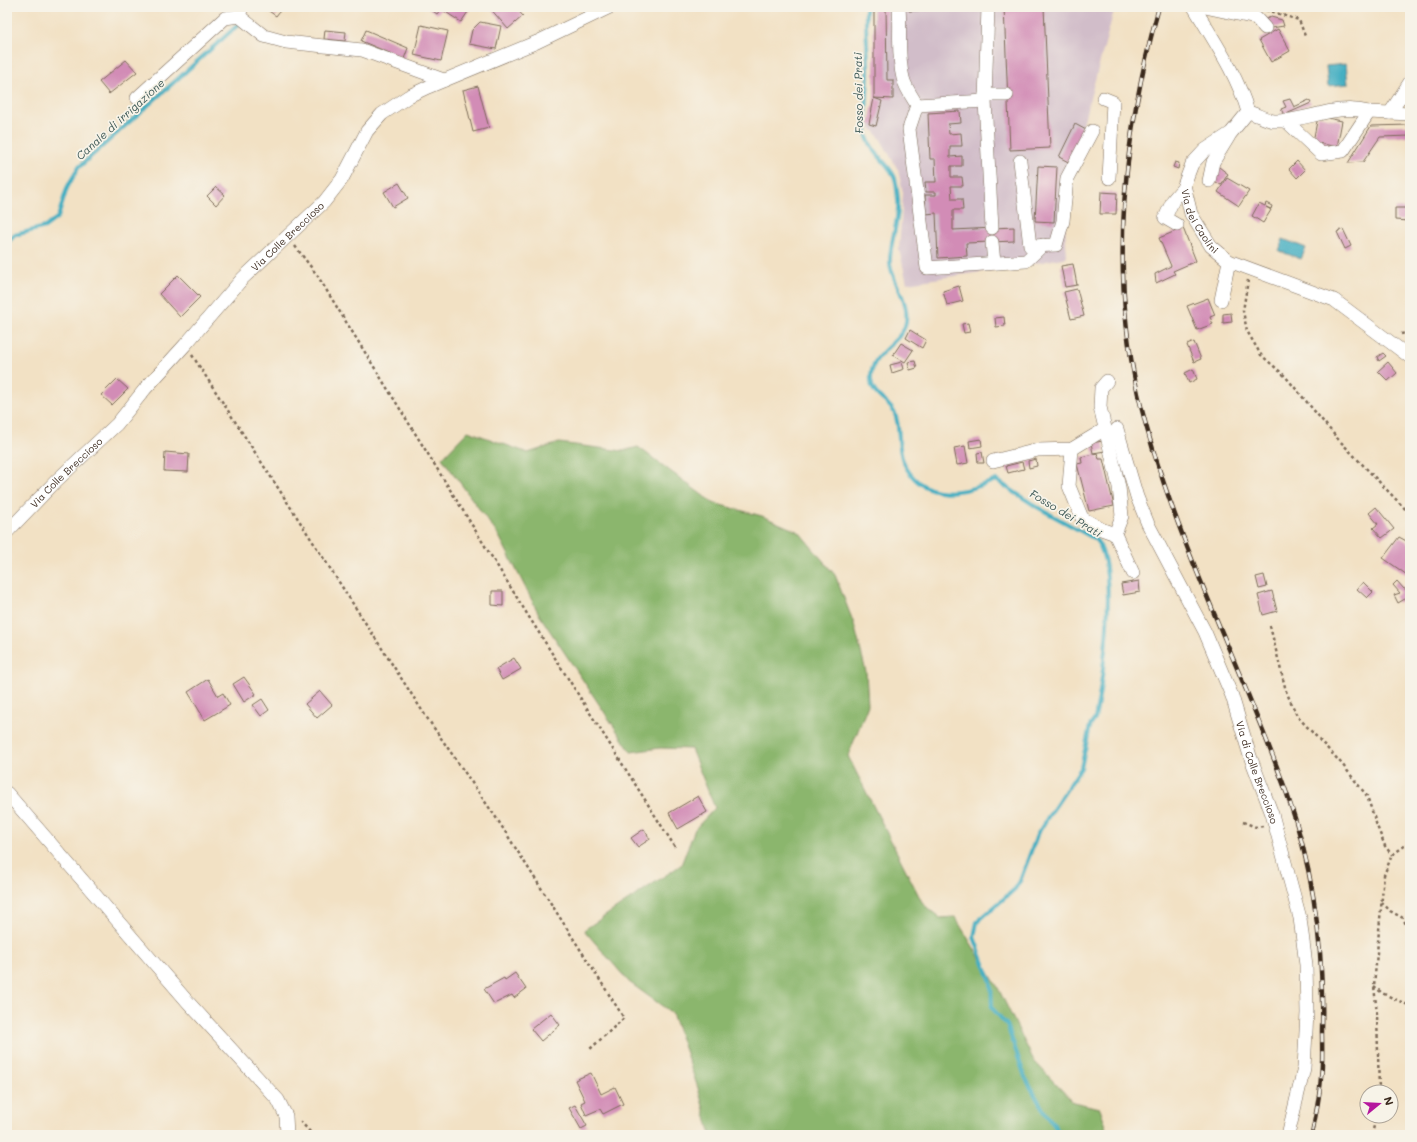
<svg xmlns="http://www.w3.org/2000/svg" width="1417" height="1142" font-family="Mali,sans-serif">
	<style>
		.industrial { fill: #d1bdc9 }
		.forest { fill: #8bb66d; stroke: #637046 }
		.water { fill: #44afc2; stroke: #406c70 }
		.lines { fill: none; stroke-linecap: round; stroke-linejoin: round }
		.stream { stroke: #44afc2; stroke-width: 4 }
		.building { fill: #d28cb6 }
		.minor-casing { stroke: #7b6a58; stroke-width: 14 }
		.path { stroke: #7b6a58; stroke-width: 2.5; stroke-dasharray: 3 3; stroke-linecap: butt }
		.minor { stroke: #fff; stroke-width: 13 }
		.rail-casing { stroke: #3b2a1e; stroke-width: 4.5 }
		.rail { stroke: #f7f3e8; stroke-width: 3; stroke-dasharray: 9; stroke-linecap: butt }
		.labels { text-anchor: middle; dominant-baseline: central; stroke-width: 3.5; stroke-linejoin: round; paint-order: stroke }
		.street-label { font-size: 10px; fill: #3b2a1e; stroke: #f7f3e8 }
		.water-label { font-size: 11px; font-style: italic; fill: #3e5957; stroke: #f7f3e8 }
	</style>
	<rect width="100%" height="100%" fill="#f7f3e8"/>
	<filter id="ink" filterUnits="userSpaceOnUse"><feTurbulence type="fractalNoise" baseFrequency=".025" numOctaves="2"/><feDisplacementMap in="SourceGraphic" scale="8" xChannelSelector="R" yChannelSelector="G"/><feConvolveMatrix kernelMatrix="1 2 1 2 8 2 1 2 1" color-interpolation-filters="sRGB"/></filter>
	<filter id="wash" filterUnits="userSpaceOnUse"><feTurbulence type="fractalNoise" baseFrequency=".012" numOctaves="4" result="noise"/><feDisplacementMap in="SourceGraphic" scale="16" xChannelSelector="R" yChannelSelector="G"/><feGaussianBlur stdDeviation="0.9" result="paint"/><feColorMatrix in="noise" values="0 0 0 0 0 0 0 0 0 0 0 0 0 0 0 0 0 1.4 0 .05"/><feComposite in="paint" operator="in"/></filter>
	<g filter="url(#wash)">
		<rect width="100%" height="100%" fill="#f2e1c4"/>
		<!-- industrial -->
		<path class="industrial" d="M873,7H1115L1082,127L1088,130L1072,168L1064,213L1067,257L1022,266L907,283L899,249L903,193L898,170L880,138L869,125L875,100Z"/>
		<!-- forest -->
		<path class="forest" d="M468,431L528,453L559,443L623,451L638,447L713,503L762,516L799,532L835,575L854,624L866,672L868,705L848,756L923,904L940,918L955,917L997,986L1034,1061L1073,1102L1100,1108L1107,1129L1103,1135H711L698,1088L672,1013L629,982L584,930L681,865L695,829L715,808L691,749L660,748L631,752L540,616L499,536L442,458Z"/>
		<!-- water -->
		<path class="water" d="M1346,64L1348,84L1328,86L1326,66Z
			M1283,239L1306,248L1301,259L1279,251Z"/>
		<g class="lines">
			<!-- stream -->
			<path class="stream" d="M866,7C865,28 868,49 868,70C868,83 864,128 867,137C872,153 887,162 894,176C897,182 897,193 898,200C900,222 889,242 890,263C892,284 912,302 905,326C899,345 869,352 871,381C872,397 890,401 895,414C901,429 897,446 903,461C921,503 962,494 996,480L1037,507L1095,539C1120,564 1102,684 1095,719L1090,726L1081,768L1048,817L1037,835L1020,881L1015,889L977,922L974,937L991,982L992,1008L1007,1025L1025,1077L1044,1111L1061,1135
				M7,243L15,235L45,227L58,217L67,188L78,168L239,24"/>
		</g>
		<g id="blocks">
			<!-- building -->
			<path class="building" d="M263,7H283L276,16Z
				M427,7H466L470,9L461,22L441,9L437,14Z
				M489,7H515L523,16L508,29Z
				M874,7H886L887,80H893V99L874,98Z
				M909,7H966V9L909,11Z
				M1004,7H1044L1050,148L1010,150Z
				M1271,17L1282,20L1284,26L1271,28L1266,19Z
				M480,22L501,26L496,49L469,44L472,30Z
				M421,25L448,31L441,61L414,55Z
				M1278,29L1290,51L1271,62L1259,40Z
				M325,30L346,32L345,41L324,39Z
				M366,30L408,48L404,59L361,41Z
				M126,60L137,72L109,94L99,82Z
				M478,86L489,128L473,132L463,90Z
				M874,98L882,101L876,126L869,124Z
				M1290,99L1294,107L1309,100L1311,103L1284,115L1281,109L1286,107L1283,101Z
				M960,111L961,123L948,124L949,134L961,133L962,146H950V157L962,156V166H951V177H962L963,186H951L952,199H962L963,210H953V230L1014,227V241L966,243L967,256L938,258L936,213L926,214L925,195H936V192H926L925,182H936L935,159H930L928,113Z
				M1318,116L1342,121L1337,147L1313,142Z
				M1075,124L1088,131L1072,164L1059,157Z
				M1410,125V136L1380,137L1363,162L1348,163L1371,126Z
				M1297,161L1305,170L1297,178L1289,169Z
				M1175,162L1179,163L1178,169L1173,167Z
				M1038,166L1057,167L1054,222L1035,221Z
				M1219,167L1228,174L1221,185L1211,179Z
				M1227,178L1249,191L1239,206L1218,192Z
				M399,183L408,198L393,207L384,192Z
				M216,187L225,195L216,205L207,196Z
				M1101,192L1117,193L1116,214H1100Z
				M1259,203L1265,206L1266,203L1272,206L1271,209L1266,207L1271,210L1263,223L1252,216Z
				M1395,208H1409V221L1395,220Z
				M1183,228L1196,261L1173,271L1175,274L1156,283L1155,274L1171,266L1159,238Z
				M1343,229L1351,246L1345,249L1337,232Z
				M1073,264L1077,285L1065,287L1061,266Z
				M178,275L200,297L180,317L159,294Z
				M959,286L963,301L947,305L943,291Z
				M1077,289L1084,316L1071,319L1064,292Z
				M1208,298L1215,315L1210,317L1213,324L1197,330L1187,306Z
				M1231,313L1232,322L1223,323V314Z
				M1004,317L1005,326L996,327L995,318Z
				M968,323L970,332L964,333L962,324Z
				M910,330L926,340L922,348L906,338Z
				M1194,342L1201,359L1194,362L1187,345Z
				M901,343L913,350L905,362L893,355Z
				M1383,353L1386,356L1379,361L1377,357Z
				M915,361L917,368L910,370L908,362Z
				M902,362L904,369L892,373L890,365Z
				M1388,362L1397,373L1388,381L1378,371Z
				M1193,369L1197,379L1189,383L1185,373Z
				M117,379L128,389L112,405L101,395Z
				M981,439L982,446L970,448L969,441Z
				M1103,441L1105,451L1093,453L1091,443Z
				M965,446L968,463L957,465L954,448Z
				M165,452L189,454L188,472L164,471Z
				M982,452L984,463H978L977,453Z
				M1097,453L1099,459H1103L1114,506L1089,511L1077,464L1082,463L1081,457Z
				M1036,459L1037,466L1029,468L1028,461Z
				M1022,462L1024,469L1008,473L1006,466Z
				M1376,507L1394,529L1382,538L1373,528L1378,524L1369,513Z
				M1399,537L1410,543V577L1383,558Z
				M1264,575L1267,587L1259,589L1256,577Z
				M1139,581L1140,592L1123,595L1121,584Z
				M1397,581L1404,589L1410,588V596L1398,603L1394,595L1400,593L1393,585Z
				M1363,582L1373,592L1367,598L1357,589Z
				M492,591H503V606L492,605Z
				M1272,591L1277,611L1263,615L1258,595Z
				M514,658L521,669L502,680L496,669Z
				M244,677L256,694L244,702L233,684Z
				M208,679L218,696L223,693L230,705L205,720L188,692Z
				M320,691L332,705L317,718L305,704Z
				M262,699L269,710L261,716L253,705Z
				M698,796L707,812L678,829L669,813Z
				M644,829L650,839L638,847L631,838Z
				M515,973L526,989L514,998L512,995L494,1004L484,989L504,978L505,980Z
				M551,1013L560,1025L541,1041L531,1029Z
				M591,1073L601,1094L615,1087L623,1104L603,1114L600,1109L586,1115L581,1103L585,1101L575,1080Z
				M575,1105L587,1126L581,1129L569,1108Z"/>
		</g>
	</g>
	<g filter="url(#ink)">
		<use href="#blocks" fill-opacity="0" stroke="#7b6a58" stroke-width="1"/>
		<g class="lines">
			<!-- minor casing -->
			<g class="minor-casing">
				<g id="minor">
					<path d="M899,7C901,30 897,55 903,78C905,87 912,97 917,105L909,129L927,268L1026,261L1043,245"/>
					<path id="s1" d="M1194,7C1214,41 1237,74 1248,112L1231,133L1205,150L1192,164L1184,185L1191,214L1211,246L1229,261L1334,300L1410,357"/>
					<path d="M1205,7L1256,18L1265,28"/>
					<path d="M239,16L264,36L286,42L362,50L444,80"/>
					<path d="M985,95H1007"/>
					<path d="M137,98L225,18L239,16L242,7"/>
					<path d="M1103,98L1113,102L1109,178"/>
					<path d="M985,101L992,228"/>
					<path d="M917,105L985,101L988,7"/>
					<path d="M1248,112C1256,114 1266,120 1274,121C1307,122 1333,103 1369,112"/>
					<path d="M1390,113L1410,82"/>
					<path d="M1285,120L1321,154L1343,151L1369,112L1410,114"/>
					<path d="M1020,161L1030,246L1056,245L1063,221L1067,178L1092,131"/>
					<path d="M1209,181L1213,162L1229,136"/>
					<path d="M1177,225L1165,218L1173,200L1184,187"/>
					<path d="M992,242L994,263"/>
					<path d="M1221,300L1229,261"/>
					<path id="s2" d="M1117,429L1137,497L1148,524L1205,632L1232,696L1250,756L1272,814L1300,918L1306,965L1307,1013L1304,1068L1288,1135"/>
					<path d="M1072,449L1069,486L1082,518L1101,529L1115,534L1122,516L1119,487L1100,407L1101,388L1107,381"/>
					<path d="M993,461L1038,450L1072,449L1105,429"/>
					<path id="s3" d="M7,532L56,481L117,424L145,389L185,345L243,278L324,202L342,179L367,131L382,114L409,96L428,87L537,42L610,7"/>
					<path d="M1115,534L1133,573"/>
					<path d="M7,793L187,1001L278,1100L286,1116L287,1135"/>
				</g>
			</g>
			<!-- path -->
			<path class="path" d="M1266,10L1299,20L1305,36
				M295,246L317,275L529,617L675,847
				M1248,280L1243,311L1247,331L1261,355L1285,376L1337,438L1410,514
				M1401,334L1410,332
				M192,355L425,715L497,819L624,1018L589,1050
				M1270,626L1286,691L1297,716L1342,764L1367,796L1377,826L1385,846L1392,855
				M1243,822L1256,827L1263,826
				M1382,902L1390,911L1403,918L1410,933
				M1374,986L1382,993L1410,1006
				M1379,1092L1377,1014L1374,986L1384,875L1392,855L1410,842
				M300,1121L313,1135
				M1372,1135L1376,1116"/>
			<!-- minor -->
			<use href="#minor" class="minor"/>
			<!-- rail casing -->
			<g class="rail-casing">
				<path id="rail" d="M1159,7C1124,131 1109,267 1138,394C1171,534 1239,660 1287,794C1314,870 1324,951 1322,1031C1322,1046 1323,1062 1321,1077C1320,1097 1315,1116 1312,1135"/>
			</g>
			<!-- rail -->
			<use href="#rail" class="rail"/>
		</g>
	</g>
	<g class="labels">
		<!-- street labels -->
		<g class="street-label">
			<text stroke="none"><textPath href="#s1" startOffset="258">Via dei Caolini</textPath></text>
			<text stroke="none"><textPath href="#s3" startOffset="408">Via Colle Breccioso</textPath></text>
			<text stroke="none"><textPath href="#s3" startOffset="84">Via Colle Breccioso</textPath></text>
			<text stroke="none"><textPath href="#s2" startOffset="372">Via di Colle Breccioso</textPath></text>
		</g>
		<!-- water labels -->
		<g class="water-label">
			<text transform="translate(858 93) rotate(-91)">Fosso dei Prati</text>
			<text transform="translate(120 119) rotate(-42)">Canale di irrigazione</text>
			<text transform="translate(1066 513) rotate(31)">Fosso dei Prati</text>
		</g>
	</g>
	<!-- margin -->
	<rect width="1417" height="1142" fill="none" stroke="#f7f3e8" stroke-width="24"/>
	<!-- north arrow -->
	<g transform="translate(1379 1104) rotate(72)"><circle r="19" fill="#f7f3e8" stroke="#aca397"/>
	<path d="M0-3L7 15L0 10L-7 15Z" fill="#b5179e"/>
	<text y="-6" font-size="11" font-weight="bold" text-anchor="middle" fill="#3b2a1e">N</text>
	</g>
</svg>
